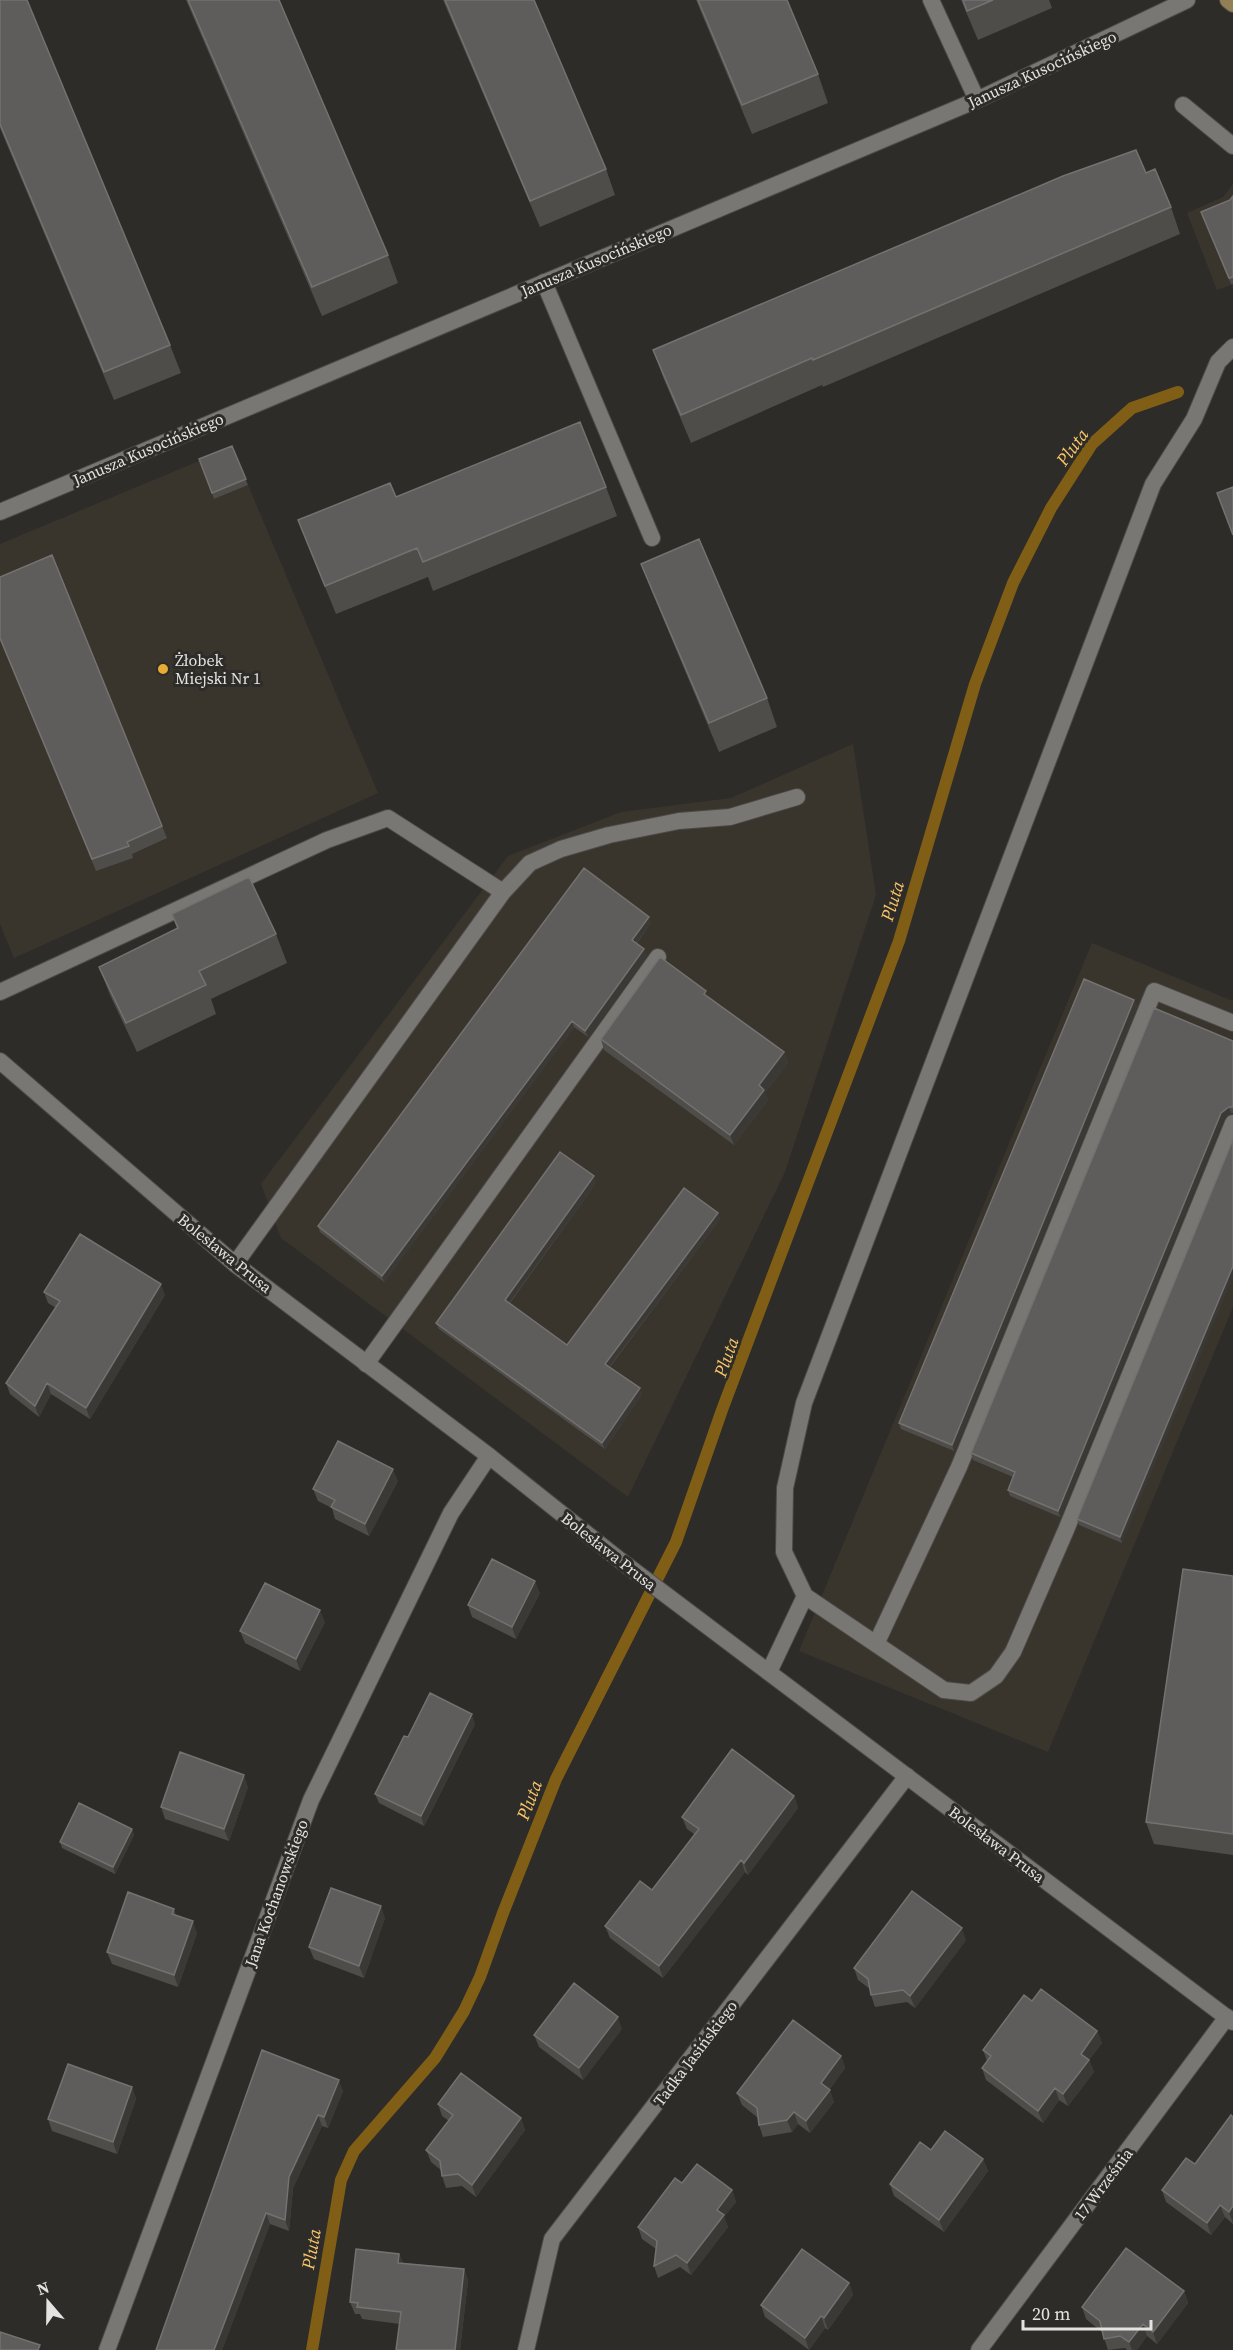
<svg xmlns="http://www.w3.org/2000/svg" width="1233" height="2350" font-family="'Source Serif 4',serif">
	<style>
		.built { fill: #39352d }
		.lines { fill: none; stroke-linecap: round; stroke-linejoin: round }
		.stream { stroke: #815e15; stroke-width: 12 }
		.service-casing { stroke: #4c4a48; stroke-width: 18 }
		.minor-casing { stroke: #4c4a48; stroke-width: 18 }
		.tertiary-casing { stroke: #4c4a48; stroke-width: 18 }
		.secondary-casing { stroke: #4c4a48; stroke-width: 18 }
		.service { stroke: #797774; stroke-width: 16 }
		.minor { stroke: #797774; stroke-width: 16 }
		.tertiary { stroke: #797774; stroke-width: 16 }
		.secondary { stroke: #927f55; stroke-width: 16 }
		.wall { fill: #4f4d4a }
		.shaded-wall { fill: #3b3936 }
		.building { fill: #5f5d5b; stroke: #747270; stroke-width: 1.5 }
		.poi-dot { fill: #e7ac36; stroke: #2d2c29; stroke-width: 2 }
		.labels { text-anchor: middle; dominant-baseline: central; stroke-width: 6; stroke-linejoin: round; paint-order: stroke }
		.street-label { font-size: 16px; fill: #e4e3e1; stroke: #2d2c29 }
		.poi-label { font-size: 16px; fill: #e4e3e1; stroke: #2d2c29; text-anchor: start }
		.water-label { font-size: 18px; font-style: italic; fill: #f9c568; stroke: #2d2c29 }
	</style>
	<rect width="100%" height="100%" fill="#2d2c29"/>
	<!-- built -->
	<path class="built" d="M1233,184V289L1231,285L1217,290L1187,213L1223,197Z
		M199,461L214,499L248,485L378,793L14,958L0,924V544Z
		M853,744L876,895L785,1172L628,1497L281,1238L261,1184L508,856L621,812L731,798Z
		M1092,943L1233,1001V1307L1048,1752L799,1651Z"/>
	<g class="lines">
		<!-- stream -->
		<path class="stream" d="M312,2350L341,2180L354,2151L435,2058L464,2011L480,1977L503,1913L556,1779L676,1542L722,1410L899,941L975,684L1013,583L1051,508L1092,444L1132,408L1178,392"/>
		<!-- service casing -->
		<g class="service-casing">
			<path id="service" d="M1183,105L1233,146
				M544,282L652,538
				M0,992L327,840L388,818L503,892
				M235,1264L503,892L530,863L561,849L609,835L679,821L730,817L797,797
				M366,1364L658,957
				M805,1596L784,1552L785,1488L804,1403L1153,484L1194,419L1218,362L1233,347
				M877,1642L959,1467L1154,991L1233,1023
				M769,1672L805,1596L944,1690L971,1693L996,1676L1013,1652L1066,1530L1233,1123"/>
		</g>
		<!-- minor casing -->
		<g class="minor-casing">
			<path id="minor" d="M931,0L977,100
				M0,512L977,100L1187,0
				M107,2350L311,1800L451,1513L489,1456
				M526,2350L552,2239L907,1776
				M979,2350L1227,2017"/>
		</g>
		<!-- tertiary casing -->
		<g class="tertiary-casing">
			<path id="tertiary" d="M0,1061L235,1264L489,1456L621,1561L1233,2022"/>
		</g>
		<!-- secondary casing -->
		<g class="secondary-casing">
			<path id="secondary" d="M1228,0L1233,4"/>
		</g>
		<!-- service -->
		<use href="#service" class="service"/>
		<!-- minor -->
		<use href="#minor" class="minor"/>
		<!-- tertiary -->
		<use href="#tertiary" class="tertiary"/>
		<!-- secondary -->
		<use href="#secondary" class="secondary"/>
	</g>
	<!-- wall -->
	<path class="wall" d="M0,0L170,345L181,373L114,400L0,128Z
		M186,0H279L388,255L398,283L322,316Z
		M443,0H534L606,169L615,195L540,227Z
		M696,0H787L818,74L828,103L752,134Z
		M961,0H1049L1052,8L978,40Z
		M1146,173L1171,207L1180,234L823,387L822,385L691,443L663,377L653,350Z
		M1233,196V284H1231L1201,212L1230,200Z
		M232,446L248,485L214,499L199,459Z
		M606,487L617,516L433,591L428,577L336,614L309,548L298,520L396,497Z
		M641,564L767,698L777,727L719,752L652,592Z
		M0,577L162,826L167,838L132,854L133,858L96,871L0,640Z
		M172,914L276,934L287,963L211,999L216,1014L137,1052L110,995L99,967L177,929Z
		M651,923L637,943L647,955L588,1037L574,1027L384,1282L320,1232L318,1226Z
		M709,997L784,1052L788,1063L765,1093L768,1100L734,1145L604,1050L601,1039Z
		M1134,1000L1137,1006L954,1451L901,1429L899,1423Z
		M1233,1041V1113H1231L1223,1119L1060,1517L1010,1496L1008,1490L1013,1477L973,1460L971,1453Z
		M1233,1139L1122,1543L1079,1525L1077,1519Z
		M596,1183L510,1303L567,1345L718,1213L720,1219L610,1367L642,1394L605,1449L439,1329L436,1323Z
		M44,1292L165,1295L90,1419L51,1394L39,1417L10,1394L6,1383L56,1308L48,1303Z
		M398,1481L369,1536L335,1519L332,1508L318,1501L313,1489Z
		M1233,1576V1855L1154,1844L1146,1822Z
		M540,1593L516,1639L472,1617L468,1605Z
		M325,1622L300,1671L245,1643L240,1631Z
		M475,1724L424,1826L379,1803L375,1794L408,1737Z
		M248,1787L229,1841L165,1819L161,1807Z
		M794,1796L798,1808L748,1875L745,1872L663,1978L610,1938L605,1926L652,1890L694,1834L687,1829L682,1817Z
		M132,1829L134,1835L115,1874L62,1848L60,1842Z
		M174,1909L176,1916L197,1933L178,1987L112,1964L107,1952Z
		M385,1918L364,1978L314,1959L309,1947Z
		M966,1940L915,2008L907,2002L875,2007L871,1995L870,1989L858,1980L854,1968Z
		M1032,2001L1097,2031L1102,2043L1089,2060L1094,2072L1068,2106L1059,2100L1043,2123L986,2080L982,2068L987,2061L983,2050Z
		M622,2029L583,2080L539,2047L534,2035Z
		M262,2050L343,2091L328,2128L322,2126L293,2188L289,2231L270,2224L222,2350Z
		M841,2056L845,2068L829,2090L834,2102L810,2133L798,2124L792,2132L763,2137L759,2125L758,2118L742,2105L737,2093Z
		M132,2087L136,2099L117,2154L52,2131L48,2119Z
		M438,2104L521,2118L525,2130L476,2197L462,2186L446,2188L442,2176L441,2170L431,2162L426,2150L449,2121L442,2116Z
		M1233,2117V2224L1225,2217L1211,2235L1166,2202L1162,2190L1195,2164Z
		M931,2150L983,2159L988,2171L944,2232L894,2196L890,2184Z
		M682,2183L732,2190L736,2202L724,2217L728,2227L691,2275L680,2267L658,2278L654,2266L656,2249L642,2239L638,2227Z
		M399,2254L403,2263L464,2269L468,2281L460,2350H396L400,2324L362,2319L360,2314H355L350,2302Z
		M849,2283L853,2295L828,2330L825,2328L809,2350L765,2317L761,2305Z
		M1184,2291L1188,2303L1157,2344L1147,2336L1137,2350H1127L1125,2348L1108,2350L1102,2332L1086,2319L1082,2307Z"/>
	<!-- shaded-wall -->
	<path class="shaded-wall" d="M649,917L651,923L634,946L632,940Z
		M644,949L647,955L588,1037L585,1031Z
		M1134,1000L1137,1006L954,1451L952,1445Z
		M572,1021L574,1027L384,1282L382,1276Z
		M784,1052L788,1063L765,1093L768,1100L734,1145L730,1135L759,1085Z
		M1229,1107L1231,1113L1223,1119L1060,1517L1058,1511L1221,1113Z
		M594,1176L596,1183L507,1306L505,1300Z
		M718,1213L720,1219L607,1370L605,1364Z
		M1233,1266V1277L1122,1543L1120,1537Z
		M161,1284L165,1295L90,1419L86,1408Z
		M47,1383L51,1394L39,1417L35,1406Z
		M640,1388L642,1394L605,1449L602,1443Z
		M393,1469L398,1481L369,1536L365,1524Z
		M535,1581L540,1593L516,1639L512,1627Z
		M320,1610L325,1622L300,1671L296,1659Z
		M472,1714L475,1724L424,1826L421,1816Z
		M244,1775L248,1787L229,1841L224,1829Z
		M794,1796L798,1808L748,1875L744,1863Z
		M132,1829L134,1835L115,1874L113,1867Z
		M741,1860L745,1872L663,1978L659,1966Z
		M381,1906L385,1918L364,1978L359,1966Z
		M193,1921L197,1933L178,1987L174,1975Z
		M962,1928L966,1940L915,2008L910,1996Z
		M618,2017L622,2029L583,2080L579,2068Z
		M1097,2031L1102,2043L1089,2060L1094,2072L1068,2106L1063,2094L1081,2054Z
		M841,2056L845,2068L825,2095L821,2083Z
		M339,2080L343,2091L328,2128L324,2117Z
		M132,2087L136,2099L117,2154L113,2142Z
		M1055,2088L1059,2100L1043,2123L1038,2111Z
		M830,2090L834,2102L810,2133L806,2121Z
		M794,2112L798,2124L792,2132L787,2120Z
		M318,2115L322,2126L293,2188L289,2231L285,2220L289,2177Z
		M521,2118L525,2130L476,2197L472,2185Z
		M983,2159L988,2171L944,2232L939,2220Z
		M732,2190L736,2202L724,2217L728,2227L691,2275L687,2263L717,2210Z
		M1220,2205L1225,2217L1211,2235L1207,2223Z
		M1233,2206V2223L1229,2212Z
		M266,2213L270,2224L222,2350H214Z
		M399,2254L404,2266L398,2263Z
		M464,2269L468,2281L460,2350H455Z
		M849,2283L853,2295L828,2330L824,2318Z
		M1184,2291L1188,2303L1157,2344L1153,2332Z
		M821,2316L825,2328L809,2350L805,2338Z
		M1143,2324L1147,2336L1137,2350H1132L1129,2342Z"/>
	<!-- building -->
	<path class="building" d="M0,0H27L170,345L104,372L0,124Z
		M188,0H279L388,255L312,287Z
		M445,0H534L606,169L530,201Z
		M698,0H787L818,74L742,105Z
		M963,0H993L967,11Z
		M1136,150L1146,173L1155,169L1171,207L813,360L812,358L681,415L653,350L1063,176Z
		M1233,196V277L1229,278L1201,212L1230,200Z
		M580,422L606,487L423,562L417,548L325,586L298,520L390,483L396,497Z
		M232,446L246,479L212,493L199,459Z
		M1233,487V535L1217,493Z
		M699,539L767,698L709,723L641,564Z
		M52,555L162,826L127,842L129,846L92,859L0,638V577Z
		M584,868L649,917L632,940L644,949L585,1031L572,1021L382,1276L318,1226Z
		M249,877L276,934L199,971L206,985L126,1023L99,967L178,928L172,914Z
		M660,957L706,991L704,994L784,1052L759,1085L764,1090L730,1135L601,1039Z
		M1084,979L1134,1000L952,1445L899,1423Z
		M1154,1008L1233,1041V1107H1229L1221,1113L1058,1511L1008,1490L1015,1472L971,1453Z
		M1233,1139V1266L1120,1537L1077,1519Z
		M560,1152L594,1176L505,1300L567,1345L684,1188L718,1213L605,1364L640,1388L602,1443L436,1323Z
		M80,1234L161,1284L86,1408L47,1383L35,1406L6,1383L60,1301L44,1292Z
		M338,1441L393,1469L365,1524L331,1507L335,1500L313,1489Z
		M492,1559L535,1581L512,1627L468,1605Z
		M1183,1569L1233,1576V1834L1146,1822Z
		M265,1583L320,1610L296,1659L240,1631Z
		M430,1693L472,1714L421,1816L375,1794L404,1736L408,1737Z
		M732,1749L794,1796L744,1863L741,1860L659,1966L605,1926L640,1881L652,1890L699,1829L682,1817Z
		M180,1752L244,1775L224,1829L161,1807Z
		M79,1803L132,1829L113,1867L60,1842Z
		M331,1888L381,1906L359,1966L309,1947Z
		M912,1891L962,1928L910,1996L903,1990L871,1995L868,1979L854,1968Z
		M128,1892L174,1909L172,1914L193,1921L174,1975L107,1952Z
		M574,1983L618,2017L579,2068L534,2035Z
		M1041,1989L1097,2031L1081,2054L1089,2060L1063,2094L1055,2088L1038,2111L982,2068L991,2056L983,2050L1024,1995L1032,2001Z
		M793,2020L841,2056L821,2083L830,2090L806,2121L794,2112L787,2120L759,2125L757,2108L737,2093Z
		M262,2050L339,2080L324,2117L318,2115L289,2177L285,2220L266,2213L214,2350H156Z
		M68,2064L132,2087L113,2142L48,2119Z
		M461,2073L521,2118L472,2185L458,2174L442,2176L440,2161L426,2150L453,2115L438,2104Z
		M1231,2115L1233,2117V2206L1229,2212L1220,2205L1207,2223L1162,2190L1186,2158L1195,2164Z
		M945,2131L983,2159L939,2220L890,2184L920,2142L931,2150Z
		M697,2164L732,2190L717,2210L724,2215L687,2263L676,2255L654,2266L657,2241L638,2227L675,2178L682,2183Z
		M1126,2248L1184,2291L1153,2332L1143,2324L1129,2342L1120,2336L1104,2339L1100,2321L1082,2307Z
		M356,2249L399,2254L398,2263L464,2269L455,2350H396L401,2312L357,2307L358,2303L350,2302Z
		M802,2249L849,2283L824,2318L821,2316L805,2338L761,2305Z
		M0,2332L40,2345L38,2350H0Z"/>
	<!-- markers -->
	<circle class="poi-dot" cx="163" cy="669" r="6"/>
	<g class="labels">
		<!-- street labels -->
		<g class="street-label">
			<text transform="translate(1042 69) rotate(-25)">Janusza Kusocińskiego</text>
			<text transform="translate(596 260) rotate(-23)">Janusza Kusocińskiego</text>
			<text transform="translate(148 449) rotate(-23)">Janusza Kusocińskiego</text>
			<text transform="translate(225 1253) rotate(39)">Bolesława Prusa</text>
			<text transform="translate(609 1551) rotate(38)">Bolesława Prusa</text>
			<text transform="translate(997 1844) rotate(37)">Bolesława Prusa</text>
			<text transform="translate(276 1893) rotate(-70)">Jana Kochanowskiego</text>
			<text transform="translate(695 2053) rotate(-53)">Tadka Jasińskiego</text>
			<text transform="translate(1103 2184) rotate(-53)">17 Września</text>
		</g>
		<!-- poi labels -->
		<g class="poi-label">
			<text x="175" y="660">Żłobek<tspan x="175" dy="18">Miejski Nr 1</tspan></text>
		</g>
		<!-- water labels -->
		<g class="water-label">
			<text transform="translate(1072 447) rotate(-54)">Pluta</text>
			<text transform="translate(892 901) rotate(-73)">Pluta</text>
			<text transform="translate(726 1357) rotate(-70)">Pluta</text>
			<text transform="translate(529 1800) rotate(-69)">Pluta</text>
			<text transform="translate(311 2249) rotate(-80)">Pluta</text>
		</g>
	</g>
	<!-- north arrow -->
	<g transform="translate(48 2302) rotate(340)" stroke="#2d2c29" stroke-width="4.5" paint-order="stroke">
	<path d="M0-4.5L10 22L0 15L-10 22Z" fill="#e4e3e1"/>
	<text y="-9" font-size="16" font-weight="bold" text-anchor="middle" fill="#e4e3e1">N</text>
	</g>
	<!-- scale -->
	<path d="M1023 2320v9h128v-9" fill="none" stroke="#e4e3e1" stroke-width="3"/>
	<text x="1032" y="2320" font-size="18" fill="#e4e3e1" stroke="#2d2c29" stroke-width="4.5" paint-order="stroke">20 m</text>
</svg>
